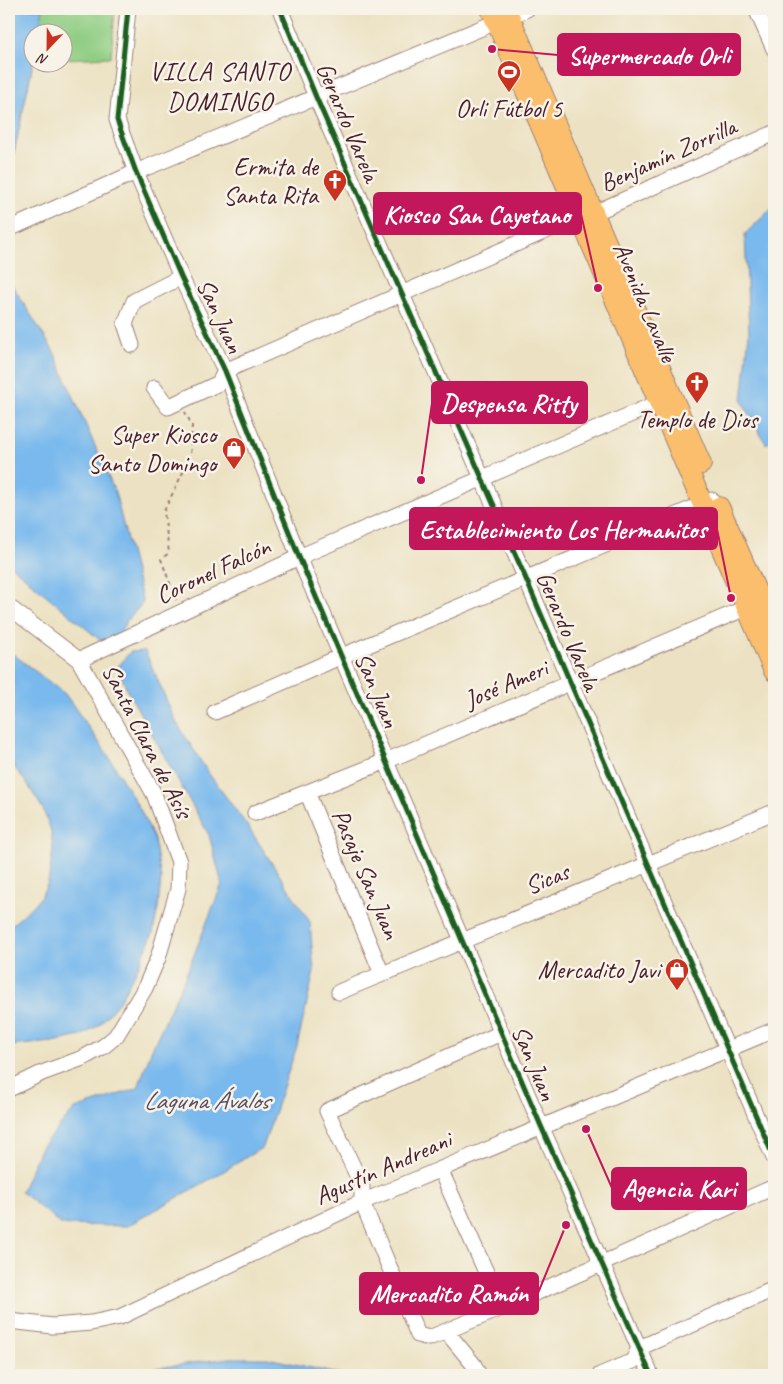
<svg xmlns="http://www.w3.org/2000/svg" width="783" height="1384" font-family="Caveat,sans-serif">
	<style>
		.green { fill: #8fcd82; stroke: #6c7656 }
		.water { fill: #79b9ed; stroke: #626c8c }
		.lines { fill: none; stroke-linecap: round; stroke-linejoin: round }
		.minor-casing { stroke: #9b8077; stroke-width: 17 }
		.major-casing { stroke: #9b8077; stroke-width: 22 }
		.path { stroke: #9b8077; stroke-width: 2; stroke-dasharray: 4 4; stroke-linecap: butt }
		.minor { stroke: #fff; stroke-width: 15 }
		.major { stroke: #fabe6d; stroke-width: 20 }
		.cycleway-casing { stroke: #f7f3e8; stroke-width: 8 }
		.cycleway { stroke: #1b5e20; stroke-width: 5 }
		.labels { text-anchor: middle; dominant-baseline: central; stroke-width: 5; stroke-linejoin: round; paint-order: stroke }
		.poi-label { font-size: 25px; fill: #4a1f2b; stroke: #f7f3e8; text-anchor: end }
		.street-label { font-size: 25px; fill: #4a1f2b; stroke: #f7f3e8 }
		.neighbourhood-label { font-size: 26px; letter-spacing: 1px; fill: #4a1f2b; stroke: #f7f3e8 }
		.water-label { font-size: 26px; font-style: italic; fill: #584d65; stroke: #f7f3e8 }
		.leader { fill: none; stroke: #c2185b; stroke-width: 2 }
		.callout-dot { fill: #c2185b; stroke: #f7f3e8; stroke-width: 2 }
		.callout { fill: #c2185b; stroke: #c2185b; stroke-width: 2 }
		.callout-label { font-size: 26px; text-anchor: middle; font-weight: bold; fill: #fff }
	</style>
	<rect width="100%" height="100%" fill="#f7f3e8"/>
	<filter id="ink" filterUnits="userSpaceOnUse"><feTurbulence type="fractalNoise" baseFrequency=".02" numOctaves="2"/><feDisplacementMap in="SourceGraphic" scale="10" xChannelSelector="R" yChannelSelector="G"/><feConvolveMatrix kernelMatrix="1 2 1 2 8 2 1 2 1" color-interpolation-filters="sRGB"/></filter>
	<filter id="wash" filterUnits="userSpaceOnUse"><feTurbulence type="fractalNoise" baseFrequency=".0096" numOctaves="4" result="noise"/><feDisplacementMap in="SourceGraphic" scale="20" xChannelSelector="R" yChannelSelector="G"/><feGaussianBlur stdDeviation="1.12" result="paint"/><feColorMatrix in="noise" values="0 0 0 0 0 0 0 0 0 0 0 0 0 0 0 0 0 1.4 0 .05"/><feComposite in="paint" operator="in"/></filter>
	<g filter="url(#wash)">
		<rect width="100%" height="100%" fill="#ece2c3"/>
		<!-- green -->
		<path class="green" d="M9,9H115L111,57L63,59L62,32H32L33,63L9,176Z"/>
		<!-- water -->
		<path class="water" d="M9,9H43L39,32H32L33,63L9,176Z
			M774,206V439L766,444L742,401L749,333L745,234Z
			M9,280L54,352L115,492L143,603L128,619L119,635L101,641L9,564Z
			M9,651L65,694L106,752L141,811L154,839L161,879L158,908L153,933L139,965L119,1002L98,1026L81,1036L53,1042L9,1046V927L21,917L40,898L48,883L53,850L51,831L43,809L28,785L9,760Z
			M145,651L176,722L209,774L249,828L310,922L314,972L297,1046L263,1147L214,1177L127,1226L62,1225L21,1192L41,1147L75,1109L138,1088L151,1051L186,975L222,884L209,835L127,690L118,667L130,652Z
			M229,1358H268L343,1375H105Z"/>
	</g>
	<g filter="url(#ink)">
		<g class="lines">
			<!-- minor casing -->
			<g class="minor-casing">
				<path id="minor" d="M128,9L117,120L136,172L181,277L225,371L299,557L541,1126L651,1375
					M280,9L316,97L526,579L774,1158
					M756,9L774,49
					M9,229L136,172L527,9
					M132,345L125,324L134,301L181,277
					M154,388L168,407L219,383L225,371L580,216L594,213L774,133
					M9,607L79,660L154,794L179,862L178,889L158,958L145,988L116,1036L104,1046L83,1058L42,1073L9,1089
					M79,660L299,557L669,398
					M215,712L342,656L712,500
					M307,792L382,974
					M255,813L386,761L774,596
					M339,992L774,812
					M501,1033L327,1111L362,1186V1202L418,1335L429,1338L502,1308L774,1187
					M440,1169L502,1308
					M9,1321L53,1326L91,1323L120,1317L362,1202L774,1030
					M446,1331L474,1365L479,1375
					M600,1375L633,1361L639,1348L774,1289"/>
			</g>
			<!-- major casing -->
			<g class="major-casing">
				<path id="major" d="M491,9L774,671
					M506,9L701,464
					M719,507L774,632"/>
			</g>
			<!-- path -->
			<path class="path" d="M176,600L161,559L169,553L164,511L190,458L192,425L185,412"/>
			<!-- minor -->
			<use href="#minor" class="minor"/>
			<!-- major -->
			<use href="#major" class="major"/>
			<!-- cycleway casing -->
			<g class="cycleway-casing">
				<path id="cycleway" d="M128,9L117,120L136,172L181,277L225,371L299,557L541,1126L651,1375
					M280,9L316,97L526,579L774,1158"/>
			</g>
			<!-- cycleway -->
			<use href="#cycleway" class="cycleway"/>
		</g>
	</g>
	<!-- icons -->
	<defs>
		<g id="stadium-pin" transform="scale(1.25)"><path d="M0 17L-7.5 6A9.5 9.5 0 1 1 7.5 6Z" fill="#c8321e" stroke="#f7f3e8"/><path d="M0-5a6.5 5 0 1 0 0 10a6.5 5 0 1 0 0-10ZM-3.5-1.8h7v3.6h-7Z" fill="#fff"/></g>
		<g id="church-pin" transform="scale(1.25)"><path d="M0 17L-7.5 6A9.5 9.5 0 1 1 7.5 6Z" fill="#c8321e" stroke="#f7f3e8"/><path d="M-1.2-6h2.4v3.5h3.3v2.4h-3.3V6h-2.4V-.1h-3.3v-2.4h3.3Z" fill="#fff"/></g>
		<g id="shop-pin" transform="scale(1.25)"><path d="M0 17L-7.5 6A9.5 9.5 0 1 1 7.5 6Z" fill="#c8321e" stroke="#f7f3e8"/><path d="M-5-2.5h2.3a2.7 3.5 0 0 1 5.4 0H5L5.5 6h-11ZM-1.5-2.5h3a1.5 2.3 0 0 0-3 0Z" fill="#fff"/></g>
	</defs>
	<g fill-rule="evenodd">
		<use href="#stadium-pin" x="509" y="72"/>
		<use href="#church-pin" x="335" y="181"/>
		<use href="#church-pin" x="697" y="383"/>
		<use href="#shop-pin" x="234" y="449"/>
		<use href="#shop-pin" x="677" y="970"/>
	</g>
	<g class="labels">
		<!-- poi labels -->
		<g class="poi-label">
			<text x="509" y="109" text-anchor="middle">Orli Fútbol 5</text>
			<text x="318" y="167">Ermita de<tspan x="318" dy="29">Santa Rita</tspan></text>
			<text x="697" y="420" text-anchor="middle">Templo de Dios</text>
			<text x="216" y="435">Super Kiosco<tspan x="216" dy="29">Santo Domingo</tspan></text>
			<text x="660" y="970">Mercadito Javi</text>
		</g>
		<!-- street labels -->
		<g class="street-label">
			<text transform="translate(348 122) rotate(67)">Gerardo Varela</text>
			<text transform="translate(668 155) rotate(-24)">Benjamín Zorrilla</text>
			<text transform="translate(645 302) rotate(67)">Avenida Lavalle</text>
			<text transform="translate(220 316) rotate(65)">San Juan</text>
			<text transform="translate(213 571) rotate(-25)">Coronel Falcón</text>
			<text transform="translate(568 631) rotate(67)">Gerardo Varela</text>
			<text transform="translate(506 684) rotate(-23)">José Ameri</text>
			<text transform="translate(377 690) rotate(67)">San Juan</text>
			<text transform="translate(147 741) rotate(63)">Santa Clara de Asís</text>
			<text transform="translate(366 874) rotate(67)">Pasaje San Juan</text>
			<text transform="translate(547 879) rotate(-22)">Sicas</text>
			<text transform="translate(534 1063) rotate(67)">San Juan</text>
			<text transform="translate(383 1168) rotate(-24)">Agustín Andreani</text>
		</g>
		<!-- neighbourhood labels -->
		<g class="neighbourhood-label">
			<text x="220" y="71">VILLA SANTO<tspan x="220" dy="30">DOMINGO</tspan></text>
		</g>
		<!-- water labels -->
		<g class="water-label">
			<text x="206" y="1100">Laguna Ávalos</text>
		</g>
	</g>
	<!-- callouts -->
	<path class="leader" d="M492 49L558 55M598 288L581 214M421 480L432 403M731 598L717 529M586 1129L612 1188M566 1225L538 1293"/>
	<g class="callout-dot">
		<circle cx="492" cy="49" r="5"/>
		<circle cx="598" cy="288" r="5"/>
		<circle cx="421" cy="480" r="5"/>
		<circle cx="731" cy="598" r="5"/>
		<circle cx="586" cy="1129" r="5"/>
		<circle cx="566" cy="1225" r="5"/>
	</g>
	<g class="callout">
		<rect x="558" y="34" width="182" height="41" rx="5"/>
		<rect x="374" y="193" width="207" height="41" rx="5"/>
		<rect x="432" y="382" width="155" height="41" rx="5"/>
		<rect x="410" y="508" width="307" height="41" rx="5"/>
		<rect x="612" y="1168" width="134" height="41" rx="5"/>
		<rect x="360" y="1273" width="178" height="41" rx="5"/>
	</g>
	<g class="callout-label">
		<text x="649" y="64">Supermercado Orli</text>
		<text x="477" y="223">Kiosco San Cayetano</text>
		<text x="509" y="412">Despensa Ritty</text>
		<text x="563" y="538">Establecimiento Los Hermanitos</text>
		<text x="679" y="1197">Agencia Kari</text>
		<text x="449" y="1302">Mercadito Ramón</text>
	</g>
	<!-- margin -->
	<rect width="783" height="1384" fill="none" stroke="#f7f3e8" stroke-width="30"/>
	<!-- north arrow -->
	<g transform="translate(48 48) rotate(202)"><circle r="24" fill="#f7f3e8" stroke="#b29e9c"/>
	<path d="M0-4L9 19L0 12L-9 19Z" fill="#c8321e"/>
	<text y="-8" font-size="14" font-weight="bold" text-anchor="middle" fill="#4a1f2b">N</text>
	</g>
</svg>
